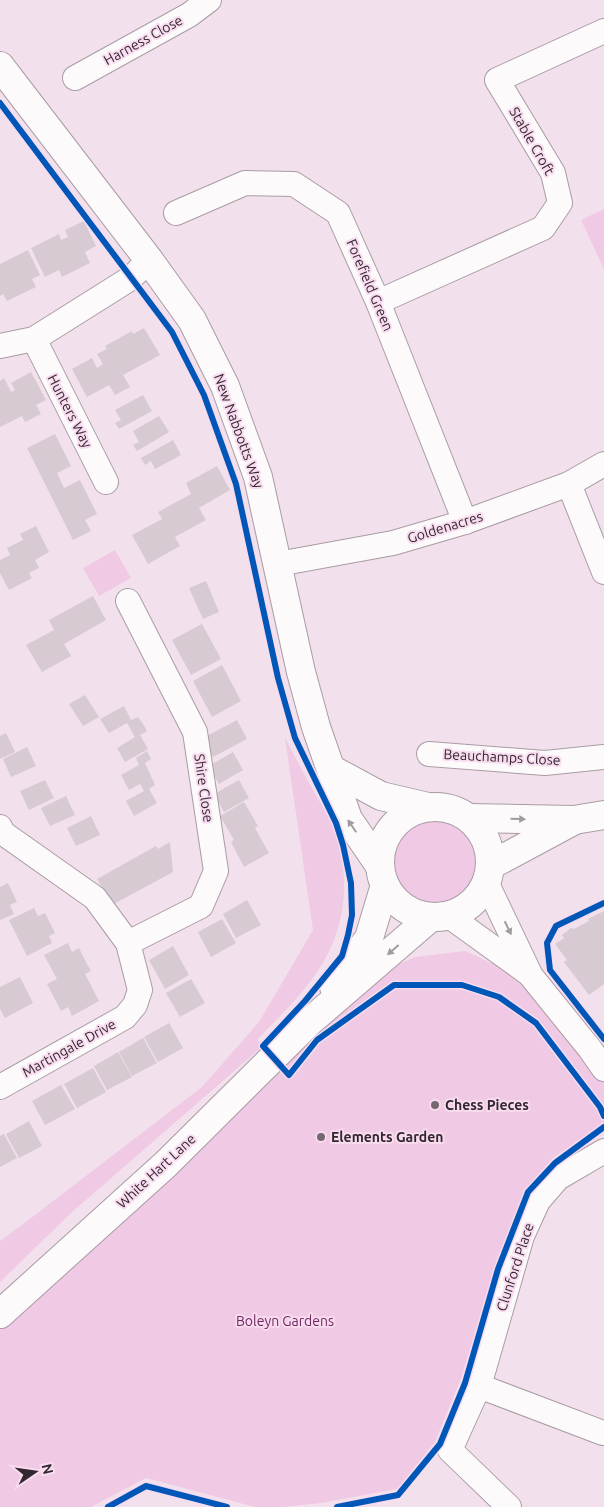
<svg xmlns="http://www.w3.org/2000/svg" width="604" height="1507" font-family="Ubuntu,sans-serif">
  <rect width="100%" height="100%" fill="#f2e1ec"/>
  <g fill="#f0c9e4">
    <path d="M604,209v60l-23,-49z"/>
    <path d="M115,550l16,28 -32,18 -16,-28z"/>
    <path d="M285,738c10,19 20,38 31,57 5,9 11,18 15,27 24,59 15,116 -25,165 -15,19 -33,36 -49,53l6,6 -192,167 -71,69v-41l31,-23 171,-131 57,-65 54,-92z"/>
    <circle cx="435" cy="862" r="43"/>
    <path d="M465,951l59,27 80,100v45l-51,35 -28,32 -30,79 -35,112 -25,61 -38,47 -76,14 -38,4h-28l-109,-29 -55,29h-91v-180l50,-40 331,-315 34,-15z"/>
  </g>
  <g fill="#d7cad3">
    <path d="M84,221l12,25 -11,6 5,11 -28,14 -3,-7 -14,7 -14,-29 28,-14 2,6 7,-3 -3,-7z"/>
    <path d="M28,250l12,25 -8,4 4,8 -29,14 -4,-7 -3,2v-32z"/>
    <path d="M144,328l16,27 -37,20 7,12 -15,8 -6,-10 -22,12 -15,-28 20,-11 5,10 6,-4 -6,-10 10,-5 -2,-3 27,-15 1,3z"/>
    <path d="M31,372l15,28 -10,5 5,9 -16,8 -3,-6 -22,11v-46l4,-3 7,14 4,-2 -4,-7z"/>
    <path d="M143,395l9,16 -33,18 -4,-6 6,-3 -6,-10z"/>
    <path d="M159,416l10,16 -32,19 -4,-6 6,-3 -6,-11z"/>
    <path d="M55,434l16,32 -14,7 7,15 16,-8 17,34 -12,6 6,11 -18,9 -46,-92z"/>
    <path d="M173,440l8,15 -26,14 -4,-8 -6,4 -4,-7z"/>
    <path d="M217,466l13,24 -31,18 7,12 -31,17 5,9 -32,18 -16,-29 30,-16 -4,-7 33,-18 -5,-11z"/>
    <path d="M36,526l13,26 -14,8 4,8 -10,5 3,5 -23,12 -9,-17v-13l10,-5 -3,-7 16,-8 -3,-6z"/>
    <path d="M206,581l13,31 -16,7 -14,-31z"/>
    <path d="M93,596l13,24 -42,24 7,12 -29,16 -16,-27 28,-15 -5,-10z"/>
    <path d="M202,624l19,35 -30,16 -19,-35z"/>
    <path d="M222,665l19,36 -29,16 -19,-36z"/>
    <path d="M85,695l14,22 -16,9 -14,-22z"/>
    <path d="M124,706l7,14 7,-3 5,7 4,7 -7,4 8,14 -23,13 -8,-14 18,-11 -8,-14 -18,10 -9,-14z"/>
    <path d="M237,720l10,19 -34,18 -10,-19z"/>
    <path d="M6,733l9,19 -15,7v-23z"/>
    <path d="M27,747l9,19 -25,11 -8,-18z"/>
    <path d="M147,751l4,8 -6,4 10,22 -6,4 8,14 -23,13 -8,-15 18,-10 -4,-7 -11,6 -8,-15 18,-10 -3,-7z"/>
    <path d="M233,752l10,18 -24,14 -10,-18z"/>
    <path d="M45,780l9,18 -25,12 -9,-19z"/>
    <path d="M239,780l10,18 -25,14 -10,-18z"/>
    <path d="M66,796l9,19 -25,11 -9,-18z"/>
    <path d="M244,802l14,24 -3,2 14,25 -25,14 -13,-25 3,-2 -14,-24z"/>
    <path d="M91,816l9,19 -24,11 -9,-18z"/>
    <path d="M170,842l3,30 -61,33 -15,-26 59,-33 2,3z"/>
    <path d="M8,883l9,19 -7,3 4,9 -14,6v-33z"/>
    <path d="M247,900l14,25 -25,13 -13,-24z"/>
    <path d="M34,908l4,8 7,-3 10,20 -6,3 3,7 -25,13 -18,-36z"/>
    <path d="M604,911v73l-15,11 -25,-33 3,-2 -12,-16 9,-6 -2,-3 9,-7 3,1 15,-8 -1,-2z"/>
    <path d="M222,919l14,24 -25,14 -13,-25z"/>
    <path d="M68,943l4,9 7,-4 8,16 4,7 -6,3 14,27 -27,15 -4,-9 -7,4 -14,-27 10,-5 -13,-24z"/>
    <path d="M173,946l16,29 -24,14 -16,-29z"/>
    <path d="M20,977l13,26 -28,15 -5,-9v-22z"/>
    <path d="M191,979l14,24 -25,14 -14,-24z"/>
    <path d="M169,1023l14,25 -25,14 -14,-25z"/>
    <path d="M143,1038l14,25 -25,13 -13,-24z"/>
    <path d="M118,1052l14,25 -25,13 -13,-24z"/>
    <path d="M93,1068l13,24 -29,16 -13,-24z"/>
    <path d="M61,1085l14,24 -30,16 -13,-24z"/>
    <path d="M29,1121l13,25 -23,12 -13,-24z"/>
    <path d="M4,1134l13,24 -17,9v-31z"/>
  </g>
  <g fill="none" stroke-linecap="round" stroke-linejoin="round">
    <g stroke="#a99ca4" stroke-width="26">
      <g id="minor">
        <path d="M75,78l114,-63 20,-15"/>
        <path d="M176,213l69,-30 49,1 44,29 40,89 87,220"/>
        <path d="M378,302l165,-74 17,-25 -7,-30 -56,-93 107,-49"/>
        <path d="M34,339l72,143"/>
        <path d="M0,346l34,-7 97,-61 18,-18"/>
        <path d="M569,484l35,88"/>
        <path d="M278,564l115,-21 72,-21 104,-38 35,-20"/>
        <path d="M128,601l67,131 21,139 -15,35 -73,37"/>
        <path d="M429,754l116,9 59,-6"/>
        <path d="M0,827l3,6 92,65 33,45 12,47 -5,15 -10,12 -125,70"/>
        <path d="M487,884l44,92 59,73 14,20"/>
        <path d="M449,916l79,57"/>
        <path d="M479,1386l124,47"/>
        <path d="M509,1507l-59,-57 29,-64 43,-150 16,-35 20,-23 46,-27"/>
      </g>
    </g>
    <g stroke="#a99ca4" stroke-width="30">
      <g id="tertiary">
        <path d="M0,66l149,194 43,60 33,66 33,91 43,195 15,55 32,92 32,47"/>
        <path d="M331,769l50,27 47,11"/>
        <circle cx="435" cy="862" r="55"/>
        <path d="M469,818l105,2 30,-5"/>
        <path d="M491,865l82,-44"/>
        <path d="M334,987l35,-49 16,-53"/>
        <path d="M0,1314l166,-150 142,-141 122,-105"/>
      </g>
    </g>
    <use href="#minor" stroke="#fdfafc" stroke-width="24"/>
    <use href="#tertiary" stroke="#fdfafc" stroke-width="28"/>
    <g stroke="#f8dbef" stroke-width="9">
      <g id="cycleway">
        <path d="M0,103l172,229 32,63 32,89 42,194 17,60 41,85 7,22 8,38 1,32 -4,20 -6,21 -37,45 -42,45 26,29 28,-35 77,-55h68l37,12 37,26 64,84 4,9"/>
        <path d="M604,903l-48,23 -9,17 3,27 54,69"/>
        <path d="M108,1507l38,-21 81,21"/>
        <path d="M337,1507l61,-12 42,-51 25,-61 33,-114 30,-77 27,-29 49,-36"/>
      </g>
    </g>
    <use href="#cycleway" stroke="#0057b8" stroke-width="6"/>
  </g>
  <defs><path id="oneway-solid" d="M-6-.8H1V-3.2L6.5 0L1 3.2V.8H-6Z" transform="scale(1.25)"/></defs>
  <g fill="#a29ba0">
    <use href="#oneway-solid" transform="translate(518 819) rotate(1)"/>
    <use href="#oneway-solid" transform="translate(352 826) rotate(-124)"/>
    <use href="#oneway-solid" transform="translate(508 928) rotate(64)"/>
    <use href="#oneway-solid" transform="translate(393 950) rotate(139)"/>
  </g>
  <g fill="#756871" stroke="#f8dbef" stroke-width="2">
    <circle cx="435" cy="1105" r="5"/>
    <circle cx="321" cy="1137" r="5"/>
  </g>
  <g text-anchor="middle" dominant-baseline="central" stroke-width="4" stroke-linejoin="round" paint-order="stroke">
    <g font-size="14" fill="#32272f" stroke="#f8dbef">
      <text transform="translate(143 40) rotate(-29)">Harness Close</text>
      <text transform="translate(532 141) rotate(60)">Stable Croft</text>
      <text transform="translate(370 285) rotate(67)">Forefield Green</text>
      <text transform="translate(70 411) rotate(63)">Hunters Way</text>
      <text transform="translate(239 431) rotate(70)">New Nabbotts Way</text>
      <text transform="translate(445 527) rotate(-17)">Goldenacres</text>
      <text transform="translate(502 757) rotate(3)">Beauchamps Close</text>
      <text transform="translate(204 788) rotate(82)">Shire Close</text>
      <text transform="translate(69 1048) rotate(-29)">Martingale Drive</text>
      <text transform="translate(156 1171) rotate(-43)">White Hart Lane</text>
      <text transform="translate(515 1267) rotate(-72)">Clunford Place</text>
    </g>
    <g font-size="14" font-weight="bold" fill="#32272f" stroke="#f8dbef" text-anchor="start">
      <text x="445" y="1105">Chess Pieces</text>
      <text x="331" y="1137">Elements Garden</text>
    </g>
    <g font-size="14" fill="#712960" stroke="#f8dbef">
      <text x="285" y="1321">Boleyn Gardens</text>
    </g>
  </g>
  <g transform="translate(35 1472) rotate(77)" stroke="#f8dbef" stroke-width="4" paint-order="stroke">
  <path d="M0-4L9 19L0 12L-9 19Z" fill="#32272f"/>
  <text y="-8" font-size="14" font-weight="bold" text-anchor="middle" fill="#32272f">N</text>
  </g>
</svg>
